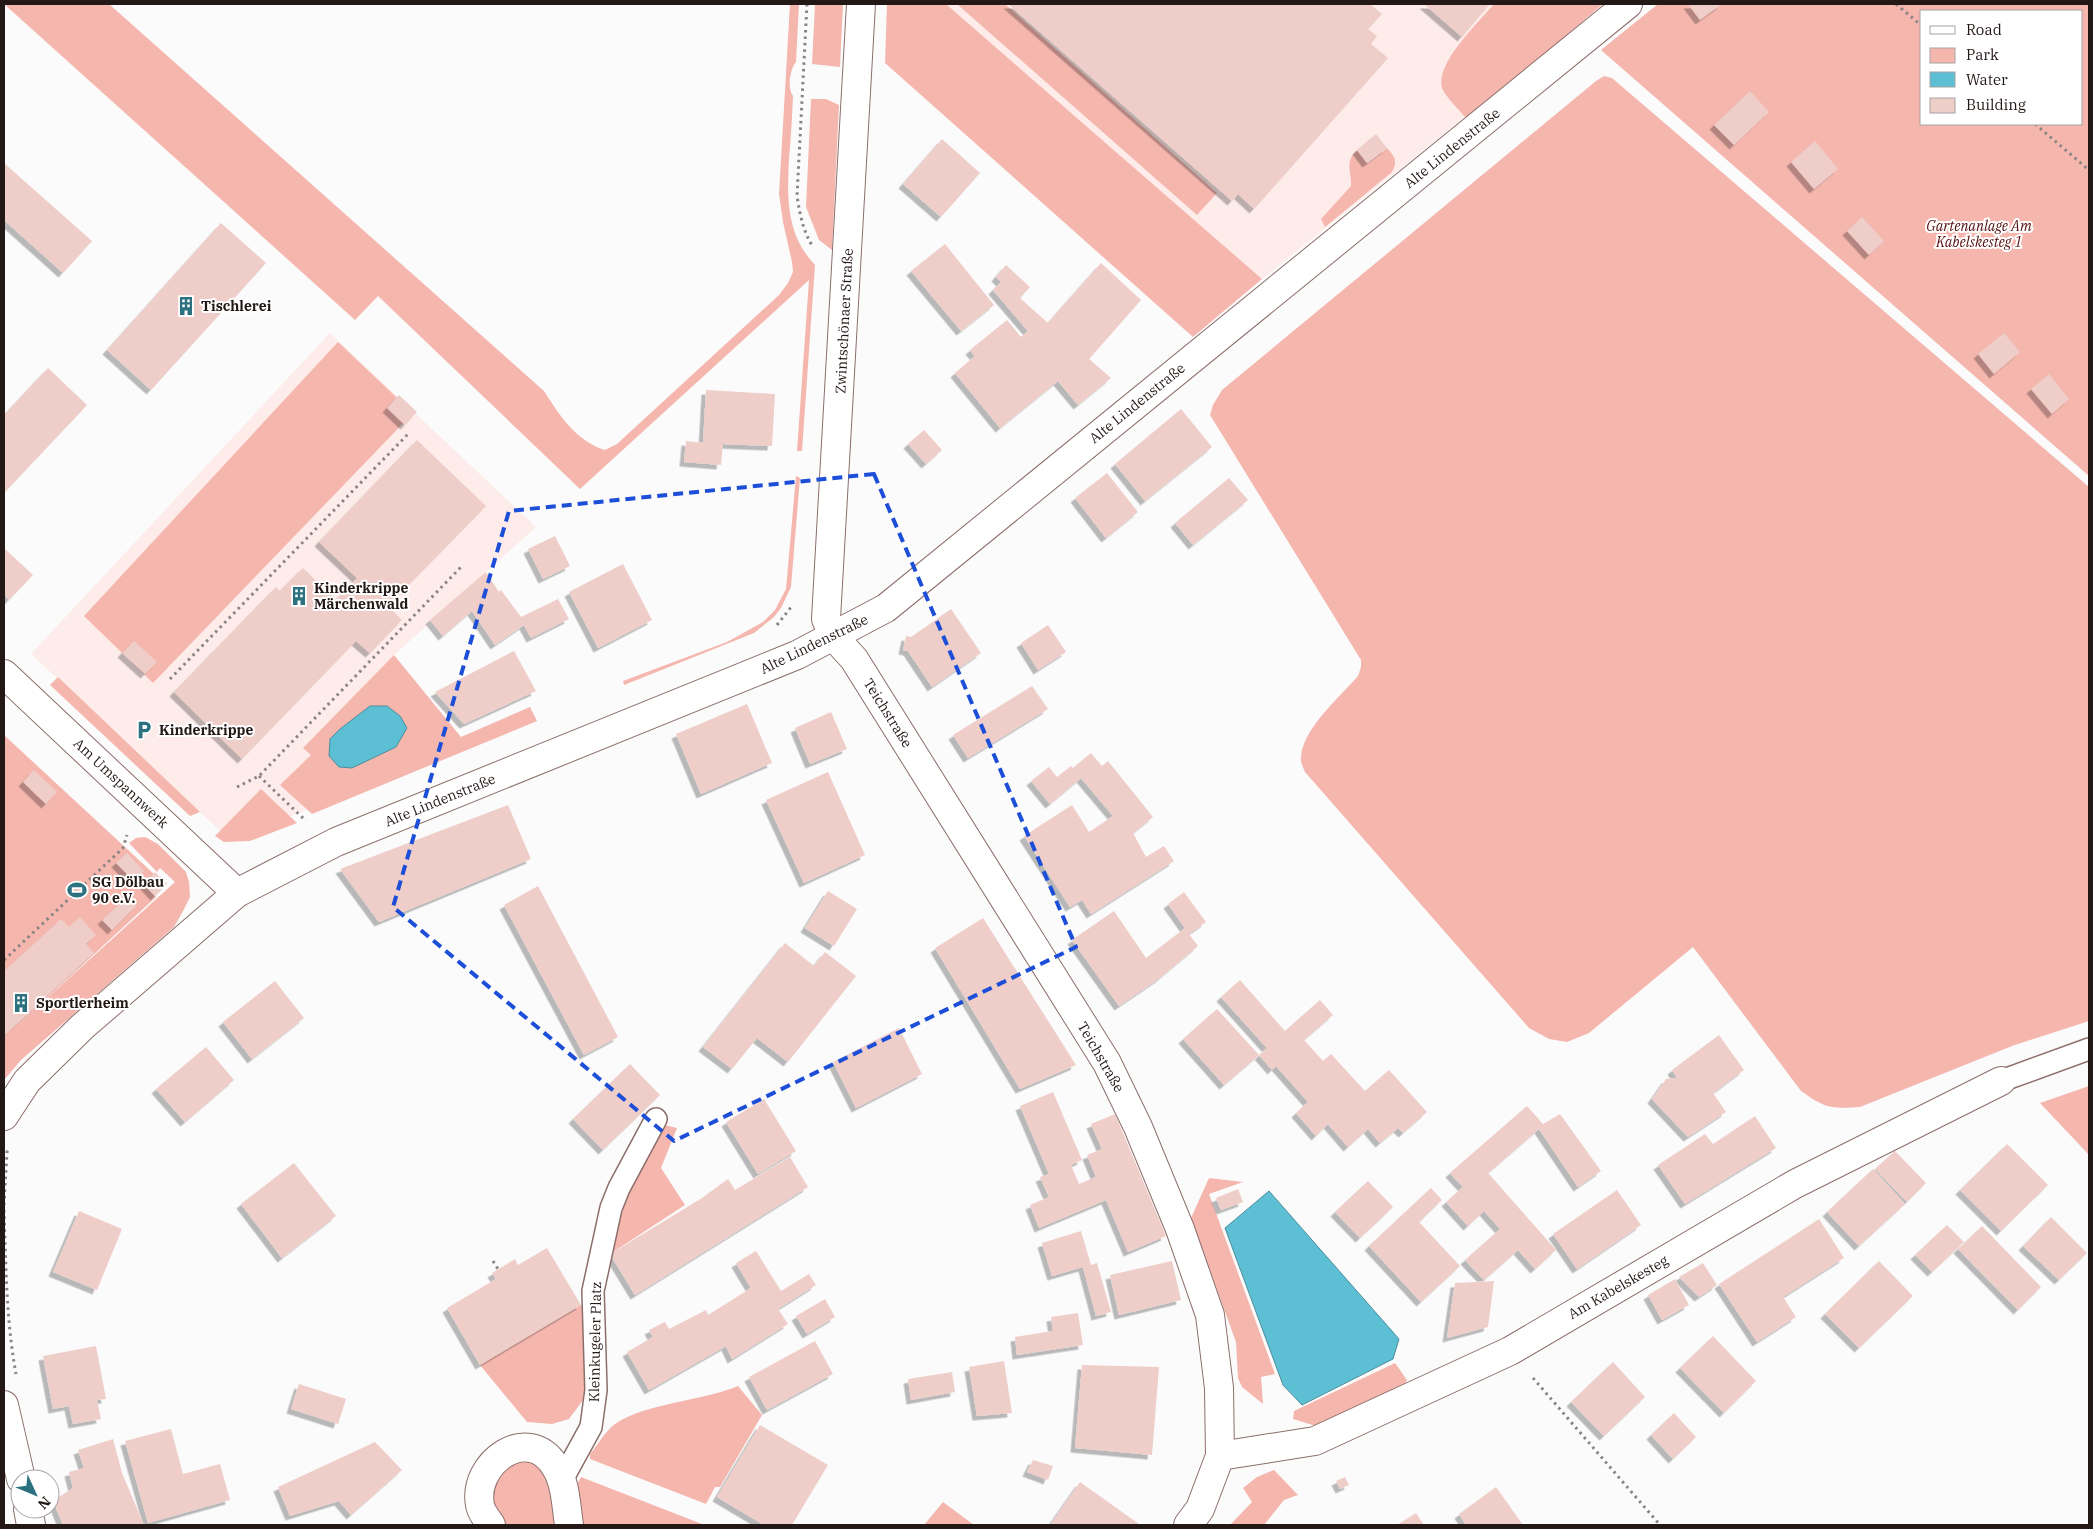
<svg xmlns="http://www.w3.org/2000/svg" width="2093" height="1529" font-family="'IBM Plex Serif',serif">
  <defs>
    <filter id="shadow"><feDropShadow dx="-4.5" dy="4.5" stdDeviation="0" flood-color="#0004"/></filter>
  </defs>
  <rect width="100%" height="100%" fill="#fbfbfb"/>
  <g fill="#fdece9">
    <path d="M946,4h623l18,15 -325,260z"/>
    <path d="M330,333l206,194 -142,128 -103,132 15,23 -75,31 -200,-187z"/>
  </g>
  <g fill="#f5b6ae" fill-rule="evenodd">
    <path d="M4,4h105l435,387c16,25 32,50 61,59l12,-6 162,-149 9,-12 5,-11 -1,-10 -9,-40 -4,-28 11,-190h9l-3,58c-6,7 -9,26 -3,34 -1,21 -2,42 -4,63 -2,39 -3,75 26,106l-13,186h-5l12,-171 -229,209 -202,-193 -23,24z"/>
    <path d="M815,4h28l-3,63 -28,-3z"/>
    <path d="M887,4h59l316,275 -69,58 -308,-274z"/>
    <path d="M957,4h48l212,189 -20,22z"/>
    <path d="M1494,4h109l-136,115c-6,-7 -22,-23 -25,-31 -7,-25 37,-66 52,-84z"/>
    <path d="M1658,4h431v472l-488,-426zM1922,11h160v113h-160z"/>
    <path d="M1604,76l8,2 477,409v534l-77,25 -152,61c-30,2 -35,1 -59,-16l-108,-144 -104,86 -22,9 -18,-3 -20,-11 -224,-256c-2,-5 -5,-10 -4,-15 2,-29 39,-60 57,-81l3,-9v-7l-151,-245 3,-10 9,-15 374,-309z"/>
    <path d="M811,99h15l13,6 -7,145 -13,-10 -13,-33z"/>
    <path d="M1387,148c8,9 11,13 5,24l-67,55 -4,-8 30,-33c1,-15 -7,-24 6,-36l11,13z"/>
    <path d="M338,342l75,71 -260,270 -69,-67z"/>
    <path d="M796,476l4,2 -9,109 -10,21 -7,9 -20,16 -130,52 -1,-4 104,-39 36,-20 12,-12 11,-21z"/>
    <path d="M394,655l67,82 69,-30 7,14 -225,93 -32,-29 31,-30 -8,-7z"/>
    <path d="M58,677l142,135 -10,4 -140,-131z"/>
    <path d="M4,735l150,139 -11,10 13,13 -143,132 162,-147 -15,-14 -3,4 -28,-29 7,-5 9,-1 13,7 28,28 3,10 1,15 -7,14 -9,16 -153,133 -17,20z"/>
    <path d="M261,789l36,34 -47,18 -26,1 -9,-6z"/>
    <path d="M2089,1086v69l-49,-52z"/>
    <path d="M664,1125l13,3 -16,40 24,37 -75,49 18,-62z"/>
    <path d="M1209,1178l34,4 -34,12 66,180 -14,3 2,27 -21,-17 -4,-9 -2,-36 -45,-124z"/>
    <path d="M581,1305l8,8v79l-20,27 -17,5 -25,-2 -47,-57z"/>
    <path d="M1395,1363l12,17 -3,6 -88,40 -23,-7 1,-8z"/>
    <path d="M738,1386l24,29 -42,72h-5l-9,17 -116,-45v-5c8,-9 15,-23 25,-30 30,-21 88,-23 123,-38z"/>
    <path d="M523,1458c32,14 28,37 31,67h-48c-17,-19 -19,-28 -10,-53z"/>
    <path d="M1274,1470l24,25 -14,5 -20,25h-34l22,-23 -9,-14 14,-11z"/>
    <path d="M581,1477l121,47 -122,1 -4,-39z"/>
    <path d="M943,1502l31,23h-50z"/>
  </g>
  <g fill="#5dbfd4" stroke="#4c8d9b">
    <path d="M370,706h17l13,10 7,12 -11,19 -44,21 -13,-1 -10,-11 1,-17 10,-10z"/>
    <path d="M1269,1191l130,148 -6,20 -91,46 -19,-20 -58,-157z"/>
  </g>
  <g fill="#efcec9" filter="url(#shadow)">
    <path d="M1008,4h362l12,10 -14,15 9,7 -6,8 17,14 -134,151 -16,-15 -6,7z"/>
    <path d="M1424,4h66l-28,33z"/>
    <path d="M1688,4h34l-22,16z"/>
    <path d="M1750,91l19,21 -35,33 -20,-20z"/>
    <path d="M1376,134l11,14 -20,15 -10,-13z"/>
    <path d="M942,139l38,34 -39,44 -38,-33z"/>
    <path d="M1815,141l23,28 -24,20 -23,-27z"/>
    <path d="M4,163l88,78 -29,32 -59,-53z"/>
    <path d="M1862,217l22,24 -15,14 -22,-24z"/>
    <path d="M221,223l45,40 -115,127 -44,-40z"/>
    <path d="M945,244l49,61 -33,26 -50,-60z"/>
    <path d="M1101,263l40,37 -52,59 22,19 -33,27 -20,-24 -58,47 -45,-55 20,-17 -5,-6 37,-30 14,17 7,-6 -35,-41 8,-8 -5,-5 10,-12 24,22 -10,11 28,25z"/>
    <path d="M2004,333l16,19 -26,22 -16,-20z"/>
    <path d="M48,368l39,37 -83,88v-78z"/>
    <path d="M2049,374l20,25 -17,15 -21,-25z"/>
    <path d="M706,390l69,4 -3,52 -49,-2 -2,21 -37,-3 2,-21 17,2z"/>
    <path d="M399,395l18,17 -12,13 -18,-17z"/>
    <path d="M1181,409l31,38 -67,54 -30,-37z"/>
    <path d="M924,430l18,20 -16,14 -18,-20z"/>
    <path d="M417,440l69,66 -98,100 14,14 -32,33 -14,-12 -114,118 -68,-67 102,-105 4,4 23,-23 33,32 21,-22 -38,-36z"/>
    <path d="M1107,473l31,39 -32,26 -31,-40z"/>
    <path d="M1229,478l19,22 -55,45 -18,-22z"/>
    <path d="M555,536l15,30 -27,13 -15,-30z"/>
    <path d="M4,548l29,27 -24,25 -5,-6z"/>
    <path d="M623,564l29,56 -54,28 -29,-56z"/>
    <path d="M486,572l13,20 2,-2 20,27 37,-18 11,20 -38,19 -7,-13 -29,20 -23,-34 -29,25 -13,-16z"/>
    <path d="M951,609l30,44 -49,34 -24,-36 -5,-1 3,-14 5,1z"/>
    <path d="M1048,625l18,27 -28,18 -17,-27z"/>
    <path d="M134,641l23,21 -12,12 -23,-21z"/>
    <path d="M514,651l22,40 -72,33 -29,-32z"/>
    <path d="M1032,686l16,23 -80,49 -15,-23z"/>
    <path d="M747,704l25,59 -71,31 -25,-60z"/>
    <path d="M831,712l16,37 -37,15 -15,-36z"/>
    <path d="M1091,753l11,13 6,-5 45,56 -20,16 13,24 18,-11 10,15 -83,53 -9,-14 -12,7 -46,-71 48,-31 17,27 24,-16 -32,-38 -31,26 -19,-23 18,-14 8,10 14,-11 2,2z"/>
    <path d="M34,770l23,22 -11,12 -23,-22z"/>
    <path d="M828,772l37,83 -61,28 -38,-83z"/>
    <path d="M508,805l23,54 -152,63 -39,-53z"/>
    <path d="M127,853l17,18 -10,10 -18,-18z"/>
    <path d="M155,872l12,12 -12,12 -11,-12z"/>
    <path d="M538,886l80,151 -34,18 -80,-150z"/>
    <path d="M828,891l29,18 -23,37 -29,-18z"/>
    <path d="M1184,892l22,30 -17,12 9,12 -38,32 -41,28 -47,-66 42,-29 32,47 39,-30 -17,-24z"/>
    <path d="M127,897l9,9 -24,24 -10,-10z"/>
    <path d="M80,917l16,18 -10,9 8,9 -90,83v-65l57,-52 8,8z"/>
    <path d="M983,918l93,147 -56,24 -85,-141z"/>
    <path d="M785,943l29,23 11,-14 31,24 -68,86 -31,-24 -25,31 -29,-22z"/>
    <path d="M1240,980l45,51 35,-31 13,15 -29,25 19,21 8,-7 34,37 24,-21 38,42 -24,21 -5,-5 -18,15 -12,-14 -20,18 -20,-23 -12,12 -20,-23 12,-11 -32,-36 -4,4 -13,-15 8,-7 -46,-51z"/>
    <path d="M275,981l29,37 -52,41 -29,-37z"/>
    <path d="M1217,1009l42,46 -35,30 -41,-46z"/>
    <path d="M899,1028l23,46 -66,34 -23,-46z"/>
    <path d="M1719,1035l25,35 -31,23 13,19 -38,25 -36,-38 14,-20 11,-1 -5,-8z"/>
    <path d="M206,1047l28,33 -49,42 -29,-33z"/>
    <path d="M630,1064l30,31 -57,55 -30,-31z"/>
    <path d="M1053,1092l29,68 -11,5 8,19 17,-7 -9,-22 15,-6 -11,-25 24,-10 51,122 -38,16 -22,-52 -67,28 -9,-23 19,-8 -9,-20 9,-3 -29,-68z"/>
    <path d="M764,1099l32,52 -38,23 -32,-52z"/>
    <path d="M1527,1106l16,18 17,-10 41,57 -23,16 -39,-58 -51,44 68,77 -21,19 -17,-19 -34,30 -19,-20 35,-31 -16,-18 -16,15 -22,-24 17,-15 -13,-14z"/>
    <path d="M1755,1116l21,32 -91,56 -27,-39 47,-31 8,10z"/>
    <path d="M2007,1144l41,41 -47,46 -41,-41z"/>
    <path d="M1895,1151l31,32 -19,19 -32,-33z"/>
    <path d="M790,1157l18,30 -173,108 -25,-41 92,-56 26,-19 7,11z"/>
    <path d="M294,1163l42,53 -54,42 -41,-54z"/>
    <path d="M1873,1169l32,35 -46,42 -32,-34z"/>
    <path d="M1368,1181l25,26 -33,31 -25,-26z"/>
    <path d="M1431,1188l11,12 -23,22 41,44 -39,36 -52,-56z"/>
    <path d="M1238,1189l5,13 -22,8 -5,-12z"/>
    <path d="M1617,1190l24,35 -64,44 -24,-35z"/>
    <path d="M79,1211l43,18 -25,61 -44,-18z"/>
    <path d="M2051,1217l36,36 -28,27 -36,-34z"/>
    <path d="M1819,1219l25,39 -61,39 13,20 -39,25 -38,-58z"/>
    <path d="M1947,1225l17,17 -32,30 -17,-17z"/>
    <path d="M1982,1226l59,61 -23,23 -60,-61z"/>
    <path d="M1081,1231l10,34 6,-2 14,49 -15,4 -13,-49 -31,9 -10,-33z"/>
    <path d="M547,1248l34,57 -101,60 -33,-57 49,-29 -4,-6 23,-14 3,6z"/>
    <path d="M756,1251l25,40 28,-17 7,11 -38,24 10,15 -56,35 -6,-13 -77,44 -22,-38 26,-15 -4,-7 16,-8 4,7 37,-19 2,5 43,-27 -15,-25z"/>
    <path d="M1172,1261l9,39 -62,15 -9,-40z"/>
    <path d="M1879,1261l34,35 -54,52 -34,-34z"/>
    <path d="M1703,1263l14,22 -18,12 -20,-20z"/>
    <path d="M1675,1279l14,26 -27,15 -14,-25z"/>
    <path d="M1494,1281l-6,46 -41,11 8,-55z"/>
    <path d="M825,1299l10,18 -28,17 -11,-18z"/>
    <path d="M1078,1313l5,32 -66,10 -2,-18 38,-6 -2,-14z"/>
    <path d="M1713,1336l43,45 -32,32 -44,-45z"/>
    <path d="M815,1341l18,33 -66,36 -18,-33z"/>
    <path d="M96,1346l10,53 -9,1 4,19 -28,5 -4,-18 -16,3 -10,-53z"/>
    <path d="M1004,1361l8,52 -35,3 -8,-49z"/>
    <path d="M1613,1362l32,35 -41,39 -33,-34z"/>
    <path d="M1082,1365l77,2 -7,88 -77,-7z"/>
    <path d="M952,1372l3,20 -44,8 -3,-21z"/>
    <path d="M299,1384l47,15 -8,25 -47,-15z"/>
    <path d="M1674,1413l22,24 -23,22 -22,-24z"/>
    <path d="M760,1425l68,40 -36,60h-28l-47,-28z"/>
    <path d="M171,1429l12,45 37,-10 10,36 -82,23 -23,-82z"/>
    <path d="M113,1439l9,34 22,52h-81l-10,-24 20,-13 -4,-16 15,-4 -6,-18z"/>
    <path d="M375,1442l27,28 -51,45 -12,-14 -49,15 -12,-29z"/>
    <path d="M1033,1460l20,6 -5,14 -21,-8z"/>
    <path d="M1345,1477l4,8 -9,4 -4,-8z"/>
    <path d="M1080,1482l59,42 -1,1h-88z"/>
    <path d="M1496,1487l27,38h-57l-7,-11z"/>
    <path d="M1416,1513l8,12h-27z"/>
  </g>
  <g fill="none" stroke-linecap="round" stroke-linejoin="round">
    <g stroke="#8b6e6a" stroke-width="24">
      <g id="service">
        <path d="M2001,1081l88,-32"/>
        <path d="M562,1480l29,-53 5,-37 -3,-99 18,-83 8,-20 37,-69"/>
      </g>
    </g>
    <g stroke="#8b6e6a" stroke-width="30">
      <g id="minor">
        <path d="M833,636l21,23 253,404 31,64 42,102 30,86 9,73 1,68 -20,53 -12,16"/>
        <path d="M4,674l233,219"/>
        <path d="M1220,1456l95,-15 195,-90 285,-167 206,-103"/>
        <path d="M491,1525c-4,-6 -10,-13 -11,-20 -8,-42 48,-82 75,-39 11,17 11,40 14,59"/>
      </g>
    </g>
    <g stroke="#8b6e6a" stroke-width="30">
      <g id="tertiary">
        <path d="M833,636l-7,-17 35,-615"/>
        <path d="M4,1116l23,-35 55,-54 155,-134 99,-51 461,-187 89,-47 742,-604"/>
        <path d="M4,1405l17,74"/>
        <path d="M28,1509l3,16"/>
      </g>
    </g>
    <g stroke="#8a8483" stroke-width="3" stroke-dasharray="2.5 4" stroke-linecap="butt">
      <path d="M807,4l-10,192c3,19 6,35 16,51"/>
      <path d="M1896,4l26,22"/>
      <path d="M2035,124l54,46"/>
      <path d="M777,625l15,-19"/>
      <path d="M170,679l239,-246"/>
      <path d="M259,776l47,45"/>
      <path d="M237,787l22,-11 202,-209"/>
      <path d="M4,960l119,-112 4,-13"/>
      <path d="M4,1205l3,-53 2,-4"/>
      <path d="M4,1210c2,54 2,110 12,164"/>
      <path d="M493,1261l5,8"/>
      <path d="M1533,1378l127,147"/>
    </g>
    <use href="#service" stroke="#fff" stroke-width="21"/>
    <use href="#minor" stroke="#fff" stroke-width="28"/>
    <use href="#tertiary" stroke="#fff" stroke-width="28"/>
  </g>
  <path fill="none" stroke="#1d4ed8" stroke-width="4" stroke-dasharray="10 6" stroke-linejoin="round" d="M874,474l202,473 -402,194 -281,-234 116,-396z"/>
  <defs>
    <g id="building-bare" transform="scale(1.5)"><path d="M-4-6H4V6H1V3H-1V6H-4ZM-2.5-4.3h1.7v1.8h-1.7ZM.8-4.3h1.7v1.8H.8ZM-2.5-1h1.7V.8h-1.7ZM.8-1h1.7V.8H.8Z" fill="#2b717f" stroke="#fff" stroke-width="2.5" paint-order="stroke"/></g>
    <g id="parking-bare" transform="scale(1.5)"><path d="M-3.5-5.5H1a3.5 3.5 0 0 1 0 7H-1V5.5H-3.5ZM-1-3.4V-.6H.8a1.4 1.4 0 0 0 0-2.8Z" fill="#2b717f" stroke="#fff" stroke-width="2.5" paint-order="stroke"/></g>
    <g id="stadium-bare" transform="scale(1.5)"><path d="M0-5a6.5 5 0 1 0 0 10a6.5 5 0 1 0 0-10ZM-3.5-1.8h7v3.6h-7Z" fill="#2b717f" stroke="#fff" stroke-width="2.5" paint-order="stroke"/></g>
  </defs>
  <g fill-rule="evenodd">
    <use href="#building-bare" x="186" y="306"/>
    <use href="#building-bare" x="299" y="596"/>
    <use href="#parking-bare" x="144" y="730"/>
    <use href="#stadium-bare" x="77" y="890"/>
    <use href="#building-bare" x="21" y="1003"/>
  </g>
  <g text-anchor="middle" dominant-baseline="central" stroke-width="4" stroke-linejoin="round" paint-order="stroke">
    <g font-size="14" fill="#231816" stroke="#fff">
      <text transform="translate(1452 148) rotate(-39)">Alte Lindenstraße</text>
      <text transform="translate(844 321) rotate(-87)">Zwintschönaer Straße</text>
      <text transform="translate(1137 403) rotate(-39)">Alte Lindenstraße</text>
      <text transform="translate(814 644) rotate(-26)">Alte Lindenstraße</text>
      <text transform="translate(888 713) rotate(58)">Teichstraße</text>
      <text transform="translate(121 783) rotate(43)">Am Umspannwerk</text>
      <text transform="translate(440 800) rotate(-22)">Alte Lindenstraße</text>
      <text transform="translate(1101 1057) rotate(60)">Teichstraße</text>
      <text transform="translate(1618 1287) rotate(-30)">Am Kabelskesteg</text>
      <text transform="translate(595 1342) rotate(-89)">Kleinkugeler Platz</text>
    </g>
    <g font-size="14" font-style="italic" fill="#540f0c" stroke="#fff">
      <text x="1979" y="226">Gartenanlage Am<tspan x="1979" dy="16">Kabelskesteg 1</tspan></text>
    </g>
    <g font-size="14" font-weight="bold" fill="#231816" stroke="#fff" text-anchor="start">
      <text x="201" y="306">Tischlerei</text>
      <text x="314" y="588">Kinderkrippe<tspan x="314" dy="16">Märchenwald</tspan></text>
      <text x="159" y="730">Kinderkrippe</text>
      <text x="92" y="882">SG Dölbau<tspan x="92" dy="16">90 e.V.</tspan></text>
      <text x="36" y="1003">Sportlerheim</text>
    </g>
  </g>
  <rect width="2093" height="1529" fill="none" stroke="#231816" stroke-width="10"/>
  <rect x="1920" y="10" width="162" height="115" fill="#ffffff" stroke="#a7a3a2"/>
  <rect x="1930" y="26" width="25" height="8" fill="#ffffff" stroke="#a7a3a2"/>
  <text x="1966" y="35" font-size="15" fill="#231816">Road</text>
  <rect x="1930" y="48" width="25" height="15" fill="#f5b6ae" stroke="#a7a3a2"/>
  <text x="1966" y="60" font-size="15" fill="#231816">Park</text>
  <rect x="1930" y="72" width="25" height="15" fill="#5dbfd4" stroke="#a7a3a2"/>
  <text x="1966" y="85" font-size="15" fill="#231816">Water</text>
  <rect x="1930" y="98" width="25" height="15" fill="#efcec9" stroke="#a7a3a2"/>
  <text x="1966" y="110" font-size="15" fill="#231816">Building</text>
  <g transform="translate(35 1494) rotate(134)"><circle r="24" fill="#ffffff" stroke="#a7a3a2"/>
  <path d="M0-4L9 19L0 12L-9 19Z" fill="#2b717f"/>
  <text y="-8" font-size="14" font-weight="bold" text-anchor="middle" fill="#231816">N</text>
  </g>
</svg>
